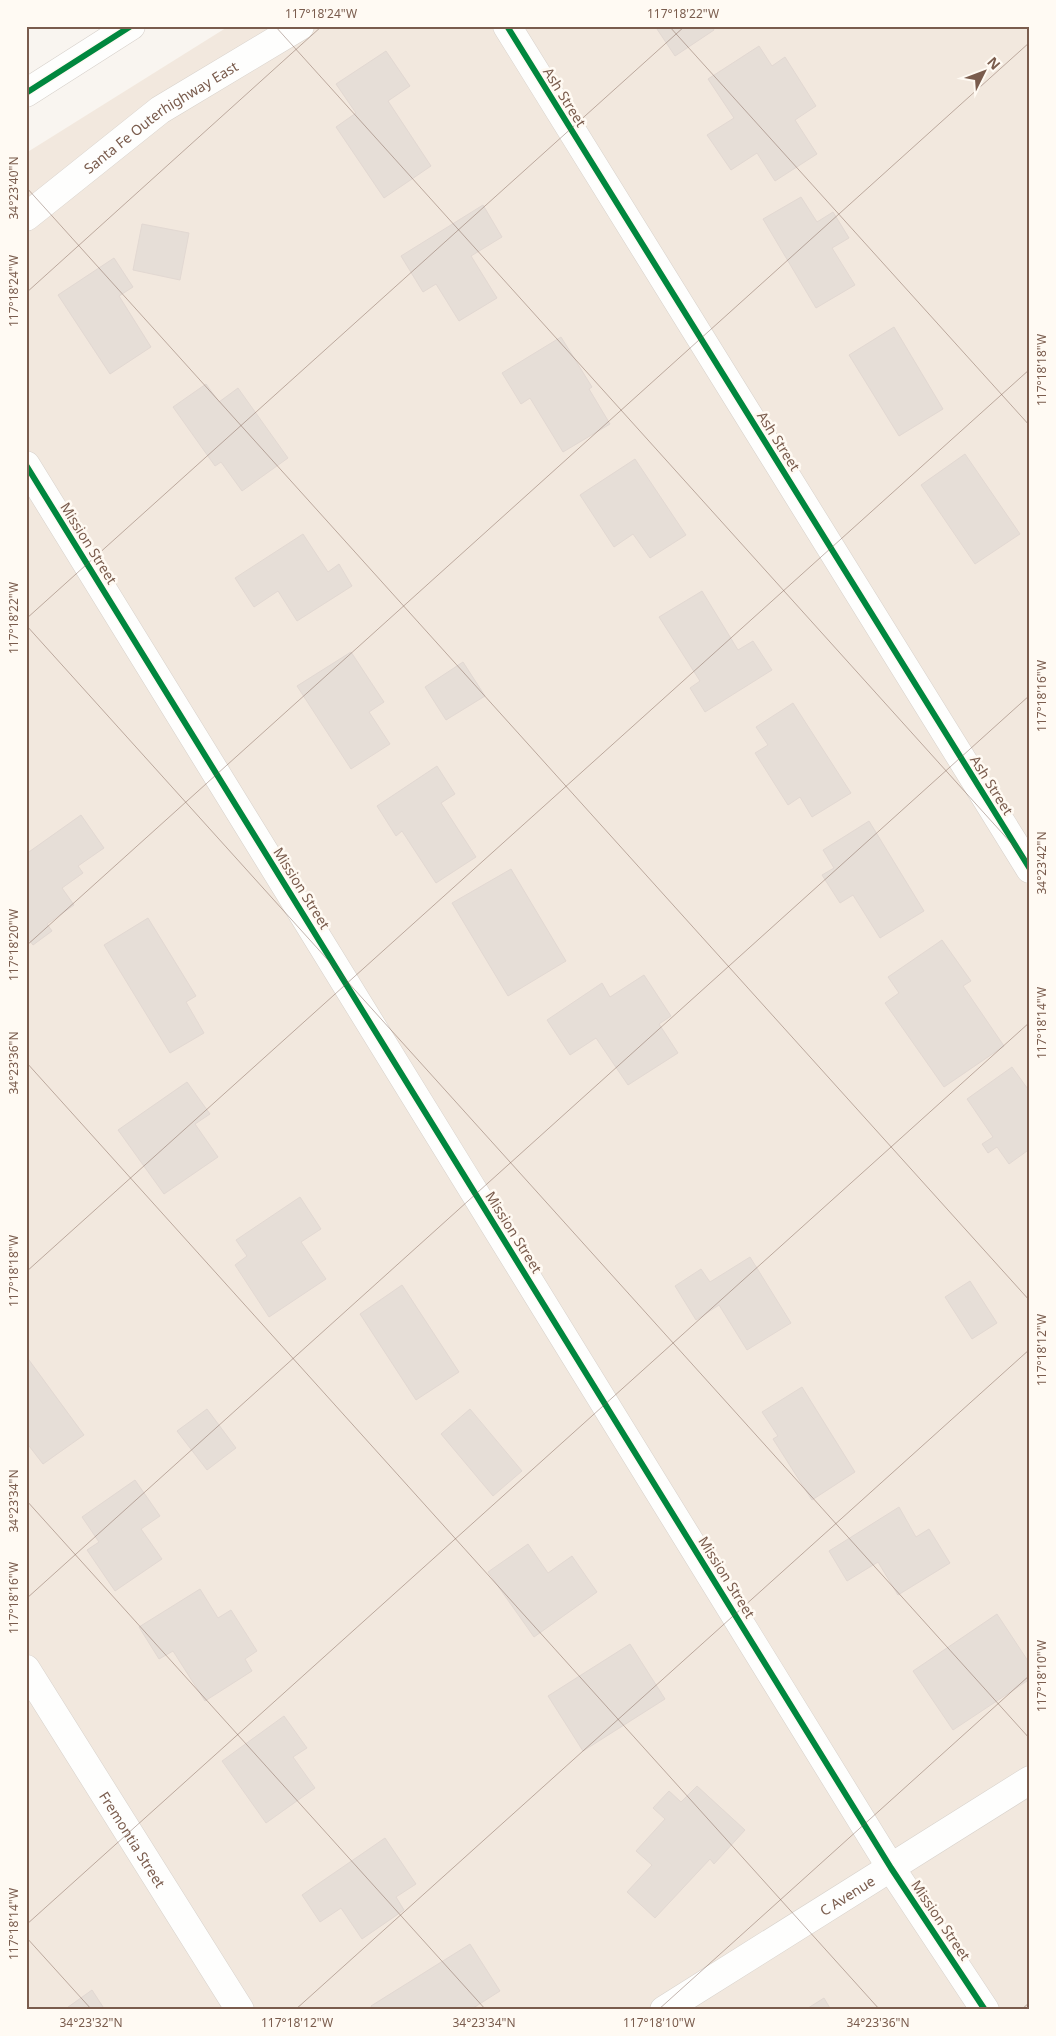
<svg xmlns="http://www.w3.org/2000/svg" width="1056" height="2036" font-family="'Noto Sans',sans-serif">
  <rect width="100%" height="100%" fill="#f9f5f0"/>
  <path fill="#f2e8de" d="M229,26h801v1984h-1004v-1857z"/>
  <g fill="#e6ded7" stroke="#e2d8d2">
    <path d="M655,26h57l2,4 -39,26z"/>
    <path d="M759,46l13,20 13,-9 31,49 -21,14 22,34 -42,27 -18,-28 -26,17 -24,-35 27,-17 -26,-39z"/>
    <path d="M386,51l24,35 -22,15 43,65 -47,32 -48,-71 20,-14 -20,-29z"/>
    <path d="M801,197l16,25 16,-10 16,26 -17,10 23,37 -39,23 -53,-89z"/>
    <path d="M483,205l19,32 -31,19 26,42 -38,23 -23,-37 -13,8 -22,-36z"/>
    <path d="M142,224l47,9 -9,47 -47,-10z"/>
    <path d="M114,258l19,29 -14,9 32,51 -41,27 -52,-79z"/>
    <path d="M894,327l49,82 -44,27 -50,-81z"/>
    <path d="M561,337l31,50 -3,2 21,35 -47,28 -33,-54 -9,6 -19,-31z"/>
    <path d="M206,384l13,18 19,-14 50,70 -46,33 -21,-29 -6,4 -42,-59z"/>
    <path d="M965,454l55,80 -45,30 -54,-79z"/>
    <path d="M635,459l51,76 -36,23 -17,-24 -19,13 -34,-52z"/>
    <path d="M303,534l25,38 11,-8 13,22 -55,35 -19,-30 -24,16 -19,-29z"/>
    <path d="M702,591l36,59 15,-9 19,29 -67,42 -15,-24 10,-7 -41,-64z"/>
    <path d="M351,652l33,50 -15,10 21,32 -39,25 -54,-83z"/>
    <path d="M463,662l22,34 -39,24 -21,-33z"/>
    <path d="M793,703l58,90 -39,24 -12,-20 -12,8 -33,-52 13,-8 -12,-18z"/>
    <path d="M437,766l18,28 -14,9 35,54 -40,26 -34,-52 -6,5 -19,-30z"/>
    <path d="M81,815l23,33 -26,18 5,7 -21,15 12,17 -27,19 5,7 -19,14 -7,-9v-82z"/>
    <path d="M869,821l55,90 -44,27 -27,-43 -13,8 -18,-28 12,-7 -11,-18z"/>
    <path d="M511,869l55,92 -58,35 -56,-93z"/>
    <path d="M148,918l48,78 -10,6 18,31 -34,20 -66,-108z"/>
    <path d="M942,940l29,41 -8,5 41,60 -60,41 -59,-84 14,-10 -11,-16z"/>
    <path d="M644,975l27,41 -12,8 19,29 -50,32 -32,-47 -26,17 -23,-35 55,-37 8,14z"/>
    <path d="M1012,1067l18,25v63l-3,-4 -18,13 -12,-17 -9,6 -6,-9 11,-7 -26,-38z"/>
    <path d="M187,1082l23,32 -15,10 23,33 -54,37 -46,-64z"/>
    <path d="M300,1197l21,32 -20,13 25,37 -57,38 -34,-52 12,-9 -11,-16z"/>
    <path d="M750,1257l41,66 -44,27 -28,-45 -23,15 -21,-34 26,-17 9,13z"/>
    <path d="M970,1281l27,42 -25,16 -27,-42z"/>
    <path d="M402,1285l57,87 -43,28 -56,-86z"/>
    <path d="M26,1356l58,79 -41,29 -17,-22z"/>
    <path d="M802,1387l53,85 -43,28 -39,-61 5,-3 -16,-24z"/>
    <path d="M207,1409l29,39 -29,22 -30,-39z"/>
    <path d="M470,1409l52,62 -29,25 -52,-62z"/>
    <path d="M135,1480l25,36 -19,13 21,30 -47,32 -28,-41 12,-8 -17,-25z"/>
    <path d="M899,1507l17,30 13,-8 21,34 -52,32 -20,-33 -31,19 -18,-30z"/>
    <path d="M528,1544l20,29 24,-17 25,36 -63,45 -46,-65z"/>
    <path d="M200,1589l18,29 13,-8 26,41 -12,8 7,12 -47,30 -32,-50 -14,8 -20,-32z"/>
    <path d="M997,1614l33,50v15l-77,51 -40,-59z"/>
    <path d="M630,1644l35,55 -82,52 -35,-55z"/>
    <path d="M284,1716l23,32 -14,9 22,31 -49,35 -44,-62z"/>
    <path d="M697,1786l48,44 -31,34 -4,-5 -55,59 -28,-26 25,-27 -16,-14 29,-32 -12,-11 16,-17 12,11z"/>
    <path d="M385,1838l31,46 -20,13 8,13 -42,29 -21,-31 -21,14 -18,-27z"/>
    <path d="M470,1944l30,47 -30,19h-97l-2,-4z"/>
    <path d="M92,1990l13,20h-41z"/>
    <path d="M824,1998l7,12h-26z"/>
  </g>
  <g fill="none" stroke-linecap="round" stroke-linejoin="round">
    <g stroke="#d7d1cb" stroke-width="29">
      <g id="minor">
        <path d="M507,26l523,843"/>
        <path id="s1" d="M26,217l134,-107 140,-84"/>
        <path d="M26,465l865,1403 94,142"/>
        <path id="s2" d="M26,1669l214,341"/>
      </g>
    </g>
    <g stroke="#d7d1cb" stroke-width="29">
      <g id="tertiary">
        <path d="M26,93l105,-67"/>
        <path id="s3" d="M664,2010l366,-230"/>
      </g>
    </g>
    <use href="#minor" stroke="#fefefd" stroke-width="28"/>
    <use href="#tertiary" stroke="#fefefd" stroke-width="28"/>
    <g stroke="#fffaf3" stroke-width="9">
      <g id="cycleway">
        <path d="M507,26l523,843"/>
        <path d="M26,93l105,-67"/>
        <path d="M26,465l865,1403 94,142"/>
      </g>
    </g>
    <use href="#cycleway" stroke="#00873e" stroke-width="6"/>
  </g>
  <path fill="none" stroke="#7a5c4d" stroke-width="1" stroke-opacity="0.45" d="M275,26l755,838M669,26l361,400M26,187l1004,1114M26,293l296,-267M26,619l659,-593M26,625l1004,1114M26,946l1004,-904M26,1062l854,948M26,1272l1004,-903M26,1500l460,510M26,1599l1004,-904M26,1925l1004,-903M26,1937l66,73M295,2010l735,-661M658,2010l372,-335M1021,2010l9,-8"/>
  <g text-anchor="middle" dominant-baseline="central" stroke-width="5" stroke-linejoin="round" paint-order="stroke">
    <g font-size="14" fill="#7a5c4d" stroke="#fffaf3">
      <text transform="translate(565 97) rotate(58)">Ash Street</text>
      <text stroke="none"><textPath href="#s1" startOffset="168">Santa Fe Outerhighway East</textPath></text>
      <text transform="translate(779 441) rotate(58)">Ash Street</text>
      <text transform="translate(89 543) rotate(58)">Mission Street</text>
      <text transform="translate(992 785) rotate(58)">Ash Street</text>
      <text transform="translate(302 888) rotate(58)">Mission Street</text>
      <text transform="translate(514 1232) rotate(58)">Mission Street</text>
      <text transform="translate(727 1577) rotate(58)">Mission Street</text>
      <text stroke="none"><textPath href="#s2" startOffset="201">Fremontia Street</textPath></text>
      <text stroke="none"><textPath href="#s3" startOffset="216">C Avenue</textPath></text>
      <text transform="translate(941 1920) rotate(56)">Mission Street</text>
    </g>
  </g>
  <rect width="1056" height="2036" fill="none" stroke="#fffaf3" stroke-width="55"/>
  <g transform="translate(984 72) rotate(48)" stroke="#fffaf3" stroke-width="4" paint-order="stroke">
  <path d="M0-4L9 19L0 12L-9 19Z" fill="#7a5c4d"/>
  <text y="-8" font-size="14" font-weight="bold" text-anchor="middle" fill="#7a5c4d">N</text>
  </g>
  <rect x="28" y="28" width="1000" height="1980" fill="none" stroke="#7a5c4d" stroke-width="2"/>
  <g font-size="12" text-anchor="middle" fill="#7a5c4d">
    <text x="321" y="18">117°18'24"W</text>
    <text x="683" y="18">117°18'22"W</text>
    <text transform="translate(14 188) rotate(-90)" y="4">34°23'40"N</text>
    <text transform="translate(14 291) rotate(-90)" y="4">117°18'24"W</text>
    <text transform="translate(1042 370) rotate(-90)" y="4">117°18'18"W</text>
    <text transform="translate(14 618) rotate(-90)" y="4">117°18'22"W</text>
    <text transform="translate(1042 696) rotate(-90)" y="4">117°18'16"W</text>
    <text transform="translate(1042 863) rotate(-90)" y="4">34°23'42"N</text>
    <text transform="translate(14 945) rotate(-90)" y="4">117°18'20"W</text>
    <text transform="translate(1042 1023) rotate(-90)" y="4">117°18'14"W</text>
    <text transform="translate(14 1063) rotate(-90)" y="4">34°23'36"N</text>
    <text transform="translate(14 1271) rotate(-90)" y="4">117°18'18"W</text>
    <text transform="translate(1042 1350) rotate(-90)" y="4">117°18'12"W</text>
    <text transform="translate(14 1501) rotate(-90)" y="4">34°23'34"N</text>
    <text transform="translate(14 1598) rotate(-90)" y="4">117°18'16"W</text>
    <text transform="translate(1042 1676) rotate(-90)" y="4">117°18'10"W</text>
    <text transform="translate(14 1924) rotate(-90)" y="4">117°18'14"W</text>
    <text x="91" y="2027">34°23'32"N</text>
    <text x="297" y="2027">117°18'12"W</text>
    <text x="484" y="2027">34°23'34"N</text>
    <text x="659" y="2027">117°18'10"W</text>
    <text x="878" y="2027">34°23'36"N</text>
  </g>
</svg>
